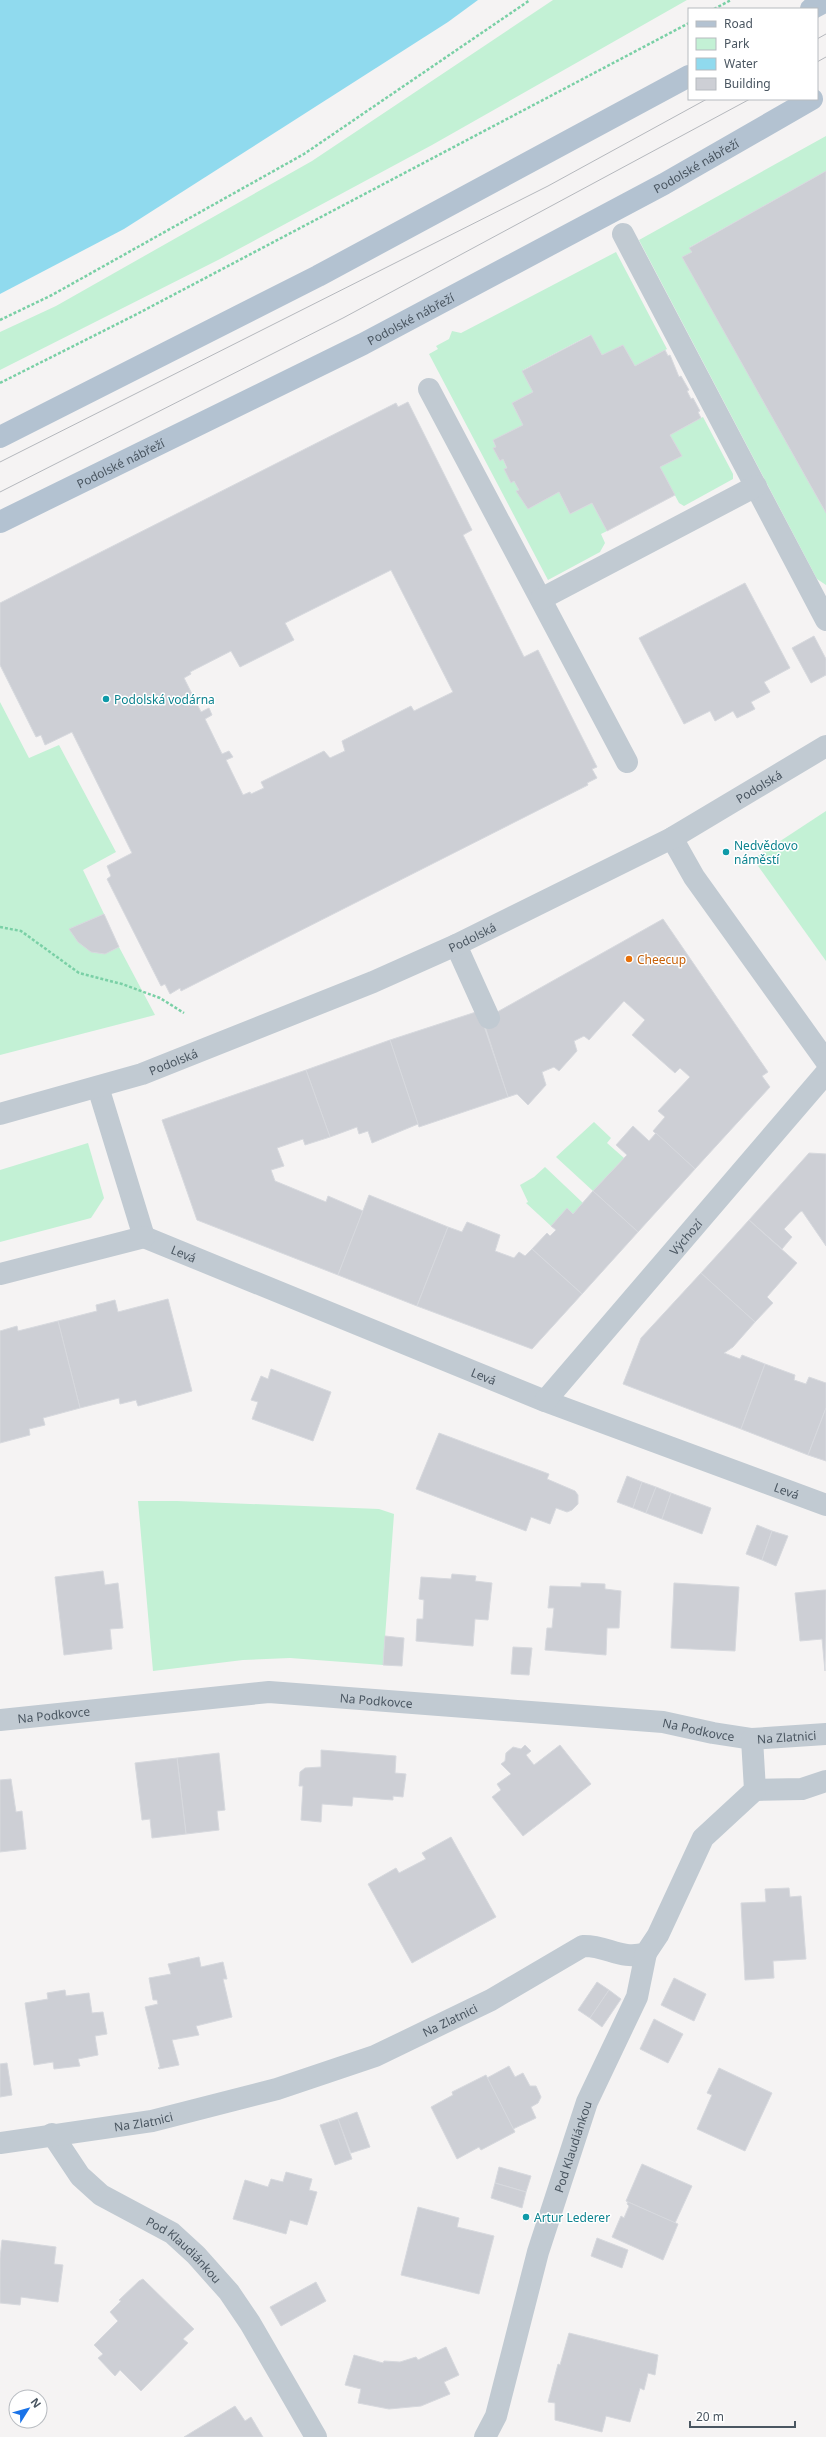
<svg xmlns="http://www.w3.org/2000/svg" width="826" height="2437" font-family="'Noto Sans',sans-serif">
  <rect width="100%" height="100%" fill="#f5f3f3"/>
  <g fill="#c3f1d5">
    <path d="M553,0h134l-255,145 -212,114 -220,111v-38l56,-26 256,-145z"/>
    <path d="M826,136v35l-136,76 2,5 -9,5 143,256v72l-9,-6 -178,-339z"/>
    <path d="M616,252l51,97 -32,17 -12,-21 -21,10 -12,-20 -67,35 10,22 -21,11 11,22 -30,16 3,6 -2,1 6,13 3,-2 9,23 2,-1 5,9 -2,1 11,18 31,-17 11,22 22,-11 15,28 -6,3 4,9 -5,9 -52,28 -119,-226 9,-5 -2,-3 13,-7 3,-8 9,2z"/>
    <path d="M703,417l30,57v5l-49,27 -5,-3 -19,-36 22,-11 -12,-21z"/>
    <path d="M0,702l29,56 30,-13 57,107 -33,18 21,44 -34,15c18,19 22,32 49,18l36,68 -155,40z"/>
    <path d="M826,811v150l-73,-102z"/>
    <path d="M594,1122l17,16 -4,5 17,15 -31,33 -37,-34z"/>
    <path d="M88,1143l16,55 -13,20 -91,24v-72z"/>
    <path d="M545,1167l38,36 -10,11 -6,-6 -16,18 -25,-23 2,-1 -8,-17 14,-8z"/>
    <path d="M138,1501h39l202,8 15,5 -11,151 -93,-7 -47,2 -90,11z"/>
  </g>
  <path fill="#90daee" d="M0,0h478l-30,22 -324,207 -124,65z"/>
  <g fill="#cdcfd5" stroke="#d7d9de" fill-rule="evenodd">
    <path d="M826,171v342l-144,-256 10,-5 -3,-4z"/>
    <path d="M591,335l11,20 21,-10 12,21 30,-16 3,6 2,-1 9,22 2,-1 8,14 -2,1 4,8 2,-1 7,13 -2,1 3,6 -31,17 12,21 -22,11 15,28 -68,36 -15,-28 -22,11 -11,-22 -31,17 -12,-18 3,-1 -5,-9 -3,2 -7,-14 3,-1 -4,-9 -3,2 -7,-13 3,-1 -3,-7 30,-15 -11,-22 21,-11 -11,-21z"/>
    <path d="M408,402l64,128 -9,5 61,122 14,-7 59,117 -5,2 5,9 -10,5 1,2 -407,206 -1,-3 -10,6 -5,-10 -4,2 -54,-107 4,-3 -4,-10 25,-13 -60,-121 -27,13 -4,-10 -5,2 -36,-72v-62l396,-200 2,4zM391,570l62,122 -39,19 -3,-5 -69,35 3,10 -15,7 -6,-7 -63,31 3,6 -13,6 -1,-2 -7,3 -17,-35 7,-3 -4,-6 -7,3 -17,-35 7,-4 -3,-7 -8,4 -17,-34 7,-4 -1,-2 41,-21 9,16 54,-27 -9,-17z"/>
    <path d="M745,583l45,85 -26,14 6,10 -19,10 4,7 -18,9 -4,-7 -18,10 -5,-10 -26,13 -45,-86z"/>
    <path d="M814,636l12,23v16l-15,8 -19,-35z"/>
    <path d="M104,914l15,33 -14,7 -14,-2 -13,-10 -9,-13z"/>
    <path d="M663,919l105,153 -6,4 8,11 -75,82 -42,-38 12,-14 -7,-6 32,-34 -10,-9 -5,5 -43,-38 13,-15 -21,-19 -35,39 -5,-4 -10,5 3,10 -18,20 -5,-4 -12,5 4,13 -18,20 -11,-11 -9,3 -25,-77z"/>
    <path d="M479,1011l29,86 -89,30 -29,-87z"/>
    <path d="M390,1040l28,84 -46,19 -4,-12 -9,3 -2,-7 -27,10 -24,-67z"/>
    <path d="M306,1070l24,67 -25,8 -2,-6 -26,9 7,18 -13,4 4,11 51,21 2,-6 35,15 -25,64 -141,-55 -35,-100z"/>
    <path d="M633,1126l16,15 7,-8 39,36 -57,63 -45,-41 34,-36 -11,-10z"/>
    <path d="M809,1153l17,1v92l-24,-35 -2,1 -16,17 8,8 -10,12 -33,-29z"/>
    <path d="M593,1191l45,41 -56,62 -50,-45 15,-16 3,3 6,-6 -5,-4 16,-18 6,6z"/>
    <path d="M369,1195l79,32 -31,79 -79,-31z"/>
    <path d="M749,1220l48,43 -30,34 6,6 -18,19 -54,-49z"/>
    <path d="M467,1222l33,13 -5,16 19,7 5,-6 6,4 7,-7 50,45 -50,55 -115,-43 31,-79 14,5z"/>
    <path d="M701,1273l54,49 -22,25 -9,6 16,6 2,-4 23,9 -24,65 -118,-45 18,-46z"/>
    <path d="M168,1299l24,92 -54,15 -2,-6 -16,4 -1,-6 -39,10 -22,-87 39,-10 -1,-6 19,-5 3,12z"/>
    <path d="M58,1321l22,87 -37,10 2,7 -16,4 1,6 -30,8v-112l17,-5 1,5z"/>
    <path d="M765,1364l30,11 -1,5 12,4 3,-7 17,6v25l-18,47 -67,-26z"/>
    <path d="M271,1369l60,23 -18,49 -61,-22 6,-17 -7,-2 10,-24 7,3z"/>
    <path d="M826,1408v53l-18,-6z"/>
    <path d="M439,1433l110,41 -2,5 28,12 3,4v9l-6,6 -5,2 -11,-4 -6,16 -19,-7 -5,14 -110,-42z"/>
    <path d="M627,1476l15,6 -9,26 -16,-6z"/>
    <path d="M642,1482l14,5 -10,26 -13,-5z"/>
    <path d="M656,1487l15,6 -9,26 -16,-6z"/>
    <path d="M671,1493l40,15 -9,26 -40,-15z"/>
    <path d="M757,1525l15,6 -10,29 -16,-6z"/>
    <path d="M772,1531l16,5 -12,30 -14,-6z"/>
    <path d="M103,1571l2,14 13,-2 5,45 -13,1 2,20 -48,6 -9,-78z"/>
    <path d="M452,1574l24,2 -1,5 17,2 -4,37 -13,-1 -2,27 -57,-5 1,-22h6l1,-19 -5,-1 2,-22 30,2z"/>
    <path d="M581,1583l24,1v5l16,2 -2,37h-12l-1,27 -61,-5 2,-22h5l2,-20h-6l2,-22 31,1z"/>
    <path d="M674,1583l65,4 -4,64 -64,-3z"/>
    <path d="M824,1590h2l-1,81 -3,-32 -22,2 -5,-48z"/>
    <path d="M385,1636l19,2 -2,28 -19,-1z"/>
    <path d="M513,1647l19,1 -3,27 -18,-1z"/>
    <path d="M525,1745l6,6 -5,4 8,10 26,-20 31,39 -68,52 -31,-39 9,-7 -4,-6 14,-10 -10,-10 4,-3 1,-8 7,-6 8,2z"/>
    <path d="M321,1750l75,6 -1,17 11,1 -3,23 -10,-1v4l-40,-3 -1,9 -30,-2 -1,18 -20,-2 2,-34h-4l1,-14 5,-4 16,-1z"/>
    <path d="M219,1753l6,57 -8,1 2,19 -33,4 -9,-76z"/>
    <path d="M177,1758l9,76 -34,4 -2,-19 -8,1 -7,-57z"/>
    <path d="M11,1779l5,33 6,-1 4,38 -26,3v-72z"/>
    <path d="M451,1837l45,80 -84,46 -44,-79 28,-16 3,5 27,-14 -4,-6z"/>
    <path d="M789,1888l1,9 11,-1 5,63 -33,2 1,17 -29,2 -4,-77 25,-1 -1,-13z"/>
    <path d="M199,1957l2,10 22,-5 4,17h-4l9,38 -36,9 3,9 -27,5 7,25 -20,4 -1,-1 2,-1 -15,-60 13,-3 -1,-4h-4l-4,-22 22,-4 -3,-10z"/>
    <path d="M674,1978l32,16 -12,27 -33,-16z"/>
    <path d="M597,1982l12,8 -19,28 -12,-8z"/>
    <path d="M65,1990l1,6 23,-3 3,20 11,-1 4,22 -12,2 3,19 -20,4 2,7 -26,3 -1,-7 -19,3 -9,-62 23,-4 -1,-6z"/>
    <path d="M609,1990l12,9 -19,28 -12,-9z"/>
    <path d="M654,2019l29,15 -15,29 -28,-14z"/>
    <path d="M7,2063l5,32 -12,2v-33z"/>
    <path d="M509,2066l6,11 8,-4 7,13h6l5,11 -3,6 -7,4 5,11 -23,11 -26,-51z"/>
    <path d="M719,2068l53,25 -27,58 -48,-22 15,-34 -5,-2z"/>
    <path d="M486,2075l29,57 -34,18 -2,-3 -22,12 -26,-52 22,-12 -1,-3z"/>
    <path d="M357,2112l13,35 -19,6 -13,-34z"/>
    <path d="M338,2119l14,40 -17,6 -15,-40z"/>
    <path d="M642,2164l50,22 -17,37 -49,-22z"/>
    <path d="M499,2167l32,9 -5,16 -31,-9z"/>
    <path d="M286,2172l26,7 -3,11 8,2 -10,33 -17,-5 -4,14 -53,-15 12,-39 23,7 3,-8 12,3z"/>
    <path d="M495,2183l31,9 -4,16 -31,-10z"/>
    <path d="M628,2202l50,22 -15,36 -51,-23 9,-21 3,2 5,-12 -2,-2z"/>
    <path d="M418,2207l41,11 -2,9 37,9 -15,58 -78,-19z"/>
    <path d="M597,2238l31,12 -6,18 -31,-12z"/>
    <path d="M2,2240l54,7 -2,17 9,1 -5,37 -37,-5 -1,8 -20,-2v-45z"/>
    <path d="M143,2279l51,50 -11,10 5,4 -47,48 -21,-21 -5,6 -17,-18 5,-4 -9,-9 24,-24 -8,-9 11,-11 -2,-1 20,-19z"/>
    <path d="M316,2282l10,19 -45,25 -11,-19z"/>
    <path d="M569,2333l89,22 -3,20 -7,-2 -4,17 -4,-2 -10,34 -24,-6 -4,16 -47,-12v-17l-7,-1 10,-38 2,1z"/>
    <path d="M446,2347l13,28 -15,7 6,12 -29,12 -32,3 -31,-6 3,-14 -16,-4 9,-30 29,8 1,-2 16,1 16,-5 2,3z"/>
    <path d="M235,2406l10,15 6,-4 12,20h-79z"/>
  </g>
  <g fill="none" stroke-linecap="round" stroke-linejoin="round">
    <g stroke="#7ad0a6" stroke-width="2.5" stroke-dasharray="3 2" stroke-linecap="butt">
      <path d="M714,9l17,-9"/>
      <path d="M0,320l52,-25 252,-141 226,-154"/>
      <path d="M0,383l137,-69 552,-291"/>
      <path d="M0,927l21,4 58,42 43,11 38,14 24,15"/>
    </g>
    <g stroke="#c1cad2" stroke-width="22">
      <path d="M623,234l203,386"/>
      <path d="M429,389l198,373"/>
      <path d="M541,599l215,-113"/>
      <path d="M672,838l22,39 132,184"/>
      <path d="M456,945l33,73"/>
      <path d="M98,1087l46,150"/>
      <path id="s1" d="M0,1114l142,-40 231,-92 83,-37 216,-107 154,-92"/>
      <path id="s2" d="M144,1237l401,164 281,104"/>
      <path d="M0,1274l144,-37"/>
      <path id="s3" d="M545,1401l281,-328"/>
      <path id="s4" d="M0,1720l269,-28 394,30 50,11 39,6 74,-5"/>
      <path d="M755,1790l47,-1 24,-8"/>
      <path id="s5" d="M52,2134l28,42 21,19 71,38 24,22 33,37 21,31 66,114"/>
      <path id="s6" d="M0,2143l152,-22 125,-32 98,-33 116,-56 92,-54c24,-1 38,15 63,7l12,-18 45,-97 52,-48 -3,-51"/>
      <path id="s7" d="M485,2437l11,-21 42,-164 49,-150 50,-105 9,-44"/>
    </g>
    <g stroke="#b3c2d1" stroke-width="22">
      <path d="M811,9l15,-8"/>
      <path d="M0,437l318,-161 371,-200"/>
      <path id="s8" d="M0,522l363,-178 301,-160 148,-85"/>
    </g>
    <g stroke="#b5b8bd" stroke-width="1">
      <path d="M817,39l9,-5"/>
      <path d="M817,62l9,-5"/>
      <path d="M0,462l548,-276 159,-87"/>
      <path d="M0,492l343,-174 407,-219"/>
    </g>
  </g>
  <g fill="#0f9aa8" stroke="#fff" stroke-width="1.5">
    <circle cx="106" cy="699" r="4"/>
    <circle cx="726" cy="852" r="4"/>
    <circle cx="526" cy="2217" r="4"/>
  </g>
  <circle fill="#e8710a" stroke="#fff" stroke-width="1.5" cx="629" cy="959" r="4"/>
  <g text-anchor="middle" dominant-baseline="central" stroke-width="3" stroke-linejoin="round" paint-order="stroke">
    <g font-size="12" fill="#4a5661" stroke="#fff">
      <text stroke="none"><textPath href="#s8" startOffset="782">Podolské nábřeží</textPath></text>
      <text stroke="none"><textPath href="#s8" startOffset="458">Podolské nábřeží</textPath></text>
      <text stroke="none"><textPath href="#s8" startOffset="134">Podolské nábřeží</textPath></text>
      <text stroke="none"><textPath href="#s1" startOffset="829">Podolská</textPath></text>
      <text stroke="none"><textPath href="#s1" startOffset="505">Podolská</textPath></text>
      <text stroke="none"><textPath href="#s1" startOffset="181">Podolská</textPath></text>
      <text stroke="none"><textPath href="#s3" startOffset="216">Výchozí</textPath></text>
      <text stroke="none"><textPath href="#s2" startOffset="43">Levá</textPath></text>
      <text stroke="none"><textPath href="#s2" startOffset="367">Levá</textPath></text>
      <text stroke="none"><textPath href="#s2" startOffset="691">Levá</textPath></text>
      <text stroke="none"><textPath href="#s4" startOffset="378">Na Podkovce</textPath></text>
      <text stroke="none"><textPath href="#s4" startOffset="54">Na Podkovce</textPath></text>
      <text stroke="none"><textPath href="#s4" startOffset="702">Na Podkovce</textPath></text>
      <text stroke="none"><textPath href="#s4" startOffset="791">Na Zlatnici</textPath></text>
      <text stroke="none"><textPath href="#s6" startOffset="469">Na Zlatnici</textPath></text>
      <text stroke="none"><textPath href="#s6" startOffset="145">Na Zlatnici</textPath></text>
      <text stroke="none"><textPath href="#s7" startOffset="304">Pod Klaudiánkou</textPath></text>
      <text stroke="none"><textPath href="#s5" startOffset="179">Pod Klaudiánkou</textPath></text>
    </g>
    <g font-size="12" fill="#0d838f" stroke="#fff" text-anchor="start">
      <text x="114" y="699">Podolská vodárna</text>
      <text x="734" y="845">Nedvědovo<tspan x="734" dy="14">náměstí</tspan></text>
      <text x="534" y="2217">Artur Lederer</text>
    </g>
    <g font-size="12" fill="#c56008" stroke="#fff" text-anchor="start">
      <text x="637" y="959">Cheecup</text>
    </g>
  </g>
  <rect x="688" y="8" width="130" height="92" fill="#ffffff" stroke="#b7bbc0"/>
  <rect x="696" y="21" width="20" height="6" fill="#b3c2d1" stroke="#b7bbc0"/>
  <text x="724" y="28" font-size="12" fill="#4a5661">Road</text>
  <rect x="696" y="38" width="20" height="12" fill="#c3f1d5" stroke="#b7bbc0"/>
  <text x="724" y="48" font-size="12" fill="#4a5661">Park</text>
  <rect x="696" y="58" width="20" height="12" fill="#90daee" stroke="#b7bbc0"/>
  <text x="724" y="68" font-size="12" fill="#4a5661">Water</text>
  <rect x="696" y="78" width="20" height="12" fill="#cdcfd5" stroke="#b7bbc0"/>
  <text x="724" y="88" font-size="12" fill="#4a5661">Building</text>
  <g transform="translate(28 2409) rotate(53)"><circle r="19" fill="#ffffff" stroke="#b7bbc0"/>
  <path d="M0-3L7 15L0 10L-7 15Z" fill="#1a73e8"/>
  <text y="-6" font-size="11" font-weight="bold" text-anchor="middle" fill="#4a5661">N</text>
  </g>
  <path d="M690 2421v6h105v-6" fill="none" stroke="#4a5661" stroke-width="2"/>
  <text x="696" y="2421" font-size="12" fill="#4a5661" stroke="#ffffff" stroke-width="3" paint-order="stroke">20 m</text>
</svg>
